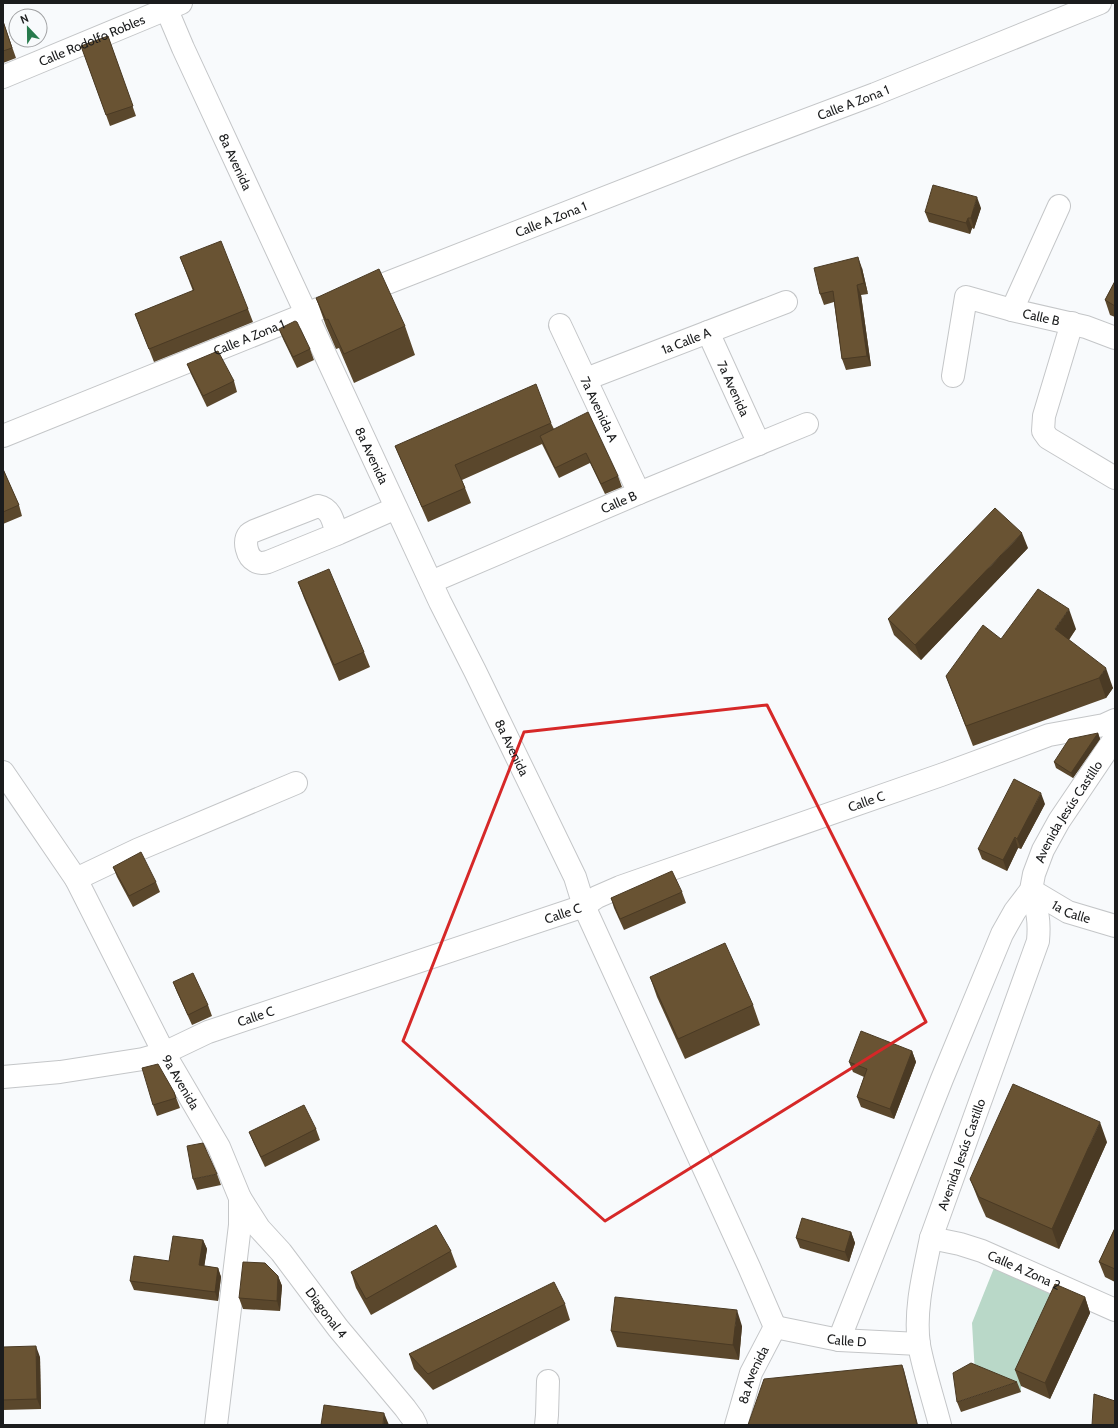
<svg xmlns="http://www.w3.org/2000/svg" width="1118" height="1428" font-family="Cabin,sans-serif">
  <rect width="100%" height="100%" fill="#f8fafc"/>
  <path fill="#b9d8c8" d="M994,1268l68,30 -41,88v6l-46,-18 -3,-51z"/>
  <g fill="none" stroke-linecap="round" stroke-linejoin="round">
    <g stroke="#c4c6c8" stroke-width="24">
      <g id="minor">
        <path id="s1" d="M164,3l19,45 257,554 35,69 100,206 9,29 165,361 26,60"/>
        <path id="s2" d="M3,77l178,-74"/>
        <path id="s3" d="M359,294l378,-148 138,-52 225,-91"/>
        <path d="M1012,310l47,-104"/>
        <path d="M1072,323l-28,93 -1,15 5,7 67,40"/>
        <path id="s4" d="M560,325l79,168"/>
        <path id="s5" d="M708,332l51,112"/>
        <path id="s6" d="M953,376l13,-79 46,13 74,17 29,11"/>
        <path id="s7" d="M586,379l200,-77"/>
        <path id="s8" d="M3,436l318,-128"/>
        <path d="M337,534c-4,-12 -5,-25 -19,-28l-64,25c-2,1 -4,2 -5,3 -6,7 -2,23 6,27 4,3 9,2 13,1l69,-28 59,-26"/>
        <path id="s9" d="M431,582l208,-89 168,-69"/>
        <path id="s10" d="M3,772l73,107 88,174 55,94 21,51v27l-24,200"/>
        <path d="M76,879l61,-29 159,-67"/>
        <path id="s11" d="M1031,890l37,22 47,14"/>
        <path id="s12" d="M3,1077l57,-5 83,-13 21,-6 44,-21 376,-126 13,-9 23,-10 321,-112 108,-40 55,-10 11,-5"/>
        <path id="s13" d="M240,1198l19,30 22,24 57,76 67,80 8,11 3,6"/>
        <path id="s14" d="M931,1238l29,6 22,7 133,59"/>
        <path id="s15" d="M775,1327l64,13 80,4"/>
        <path id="s16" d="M839,1340l103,-261 60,-145 13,-23 16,-21 3,-16 9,-24 16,-29 56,-83"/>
        <path d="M546,1425l1,-10 1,-34"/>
        <path id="s17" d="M736,1425l15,-52 24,-46"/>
        <path id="s18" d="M940,1425c-7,-27 -16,-54 -21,-80 -5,-35 5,-73 12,-107l107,-297c2,-22 -1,-31 -7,-51"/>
      </g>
    </g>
    <use href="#minor" stroke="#fff" stroke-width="22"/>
  </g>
  <g fill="#5a472c">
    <path d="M3,21l13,37 -13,5z"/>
    <path d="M108,36l28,80 -26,10 -29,-80z"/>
    <path d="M981,208l-7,21 -2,-1 -2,6 -41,-12 -4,-10z"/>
    <path d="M180,257l68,52 5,13 -99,40 -19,-48 58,-23z"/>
    <path d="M862,268l6,26 -7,1 10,71 -25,4 -4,-11 -8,-57 -10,3 -4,-11z"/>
    <path d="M1115,281v36l-5,-2 -5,-15z"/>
    <path d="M316,298l89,28 10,29 -61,28 -15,-35 -3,1 -10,-23z"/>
    <path d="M279,329l31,20 4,11 -17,8 -14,-29z"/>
    <path d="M187,364l47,17 3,11 -30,15 -16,-33z"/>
    <path d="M551,423l3,6 64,47 4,11 -17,7 -15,-31 -31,15 -17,-34 -80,36 9,23 -43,19 -27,-62 -6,-14z"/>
    <path d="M3,469l16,36 3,11 -19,8z"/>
    <path d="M1028,548l-107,112 -27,-25 -6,-16z"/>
    <path d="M298,582l66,70 6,15 -31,14 -35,-83z"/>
    <path d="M1076,629l-7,11 44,48 -7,10 -133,48 -27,-70 55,-37z"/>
    <path d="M1098,733l2,6 -27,39 -17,-10 -2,-6z"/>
    <path d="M1045,804l-24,45 -3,-1 -11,23 -25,-12 -4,-10z"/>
    <path d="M113,867l43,15 4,10 -27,15 -16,-30z"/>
    <path d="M682,892l4,11 -62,27 -10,-22 -3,-10z"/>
    <path d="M650,977l103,28 7,20 -75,34 -28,-62z"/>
    <path d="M173,982l35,23 4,11 -20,9 -15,-33z"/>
    <path d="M912,1051l4,11 -22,57 -33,-12 -4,-10 7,-20 -11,-5 -4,-10z"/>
    <path d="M174,1092l6,16 -23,8 -4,-11z"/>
    <path d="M316,1129l4,11 -55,27 -12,-25 -4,-10z"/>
    <path d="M1107,1142l-48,107 -73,-32 -8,-18 -8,-20z"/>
    <path d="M217,1174l4,11 -24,5 -4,-11z"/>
    <path d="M1115,1228v54l-10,-5 -6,-15z"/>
    <path d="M851,1232l4,11 -6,19 -49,-14 -4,-10z"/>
    <path d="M203,1240l4,9 -3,17 14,2 3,9 -3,24 -84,-11 -4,-9 39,-20z"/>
    <path d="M451,1251l6,16 -86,48 -15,-27 -5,-16z"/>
    <path d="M278,1276l4,10 -2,25 -37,-2 -4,-11z"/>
    <path d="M1085,1297l5,16 -40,86 -29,-13 -6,-16z"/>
    <path d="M565,1304l5,16 -137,70 -19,-21 -5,-15z"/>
    <path d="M742,1326l-3,34 -122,-13 -6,-16z"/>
    <path d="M3,1347l37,10 1,52 -38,1z"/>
    <path d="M1017,1382l4,10 -60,20 -4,-10z"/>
  </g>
  <g fill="#4a3a24">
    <path d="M977,197l4,11 -7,21 -3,-11z"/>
    <path d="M968,218l4,10 -2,6 -4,-11z"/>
    <path d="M858,257l4,11 6,26 -4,-11z"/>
    <path d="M857,285l4,10 10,71 -4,-10z"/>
    <path d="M1022,533l6,15 -107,112 -6,-15z"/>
    <path d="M1069,609l7,20 -14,20 -7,-20z"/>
    <path d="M1106,668l7,20 -7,10 -7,-20z"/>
    <path d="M1098,733l2,6 -27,39 -2,-5z"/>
    <path d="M1041,793l4,11 -24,45 -4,-10z"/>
    <path d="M1015,837l3,11 -11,23 -4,-11z"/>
    <path d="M912,1051l4,11 -22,57 -4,-10z"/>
    <path d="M1100,1122l7,20 -48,107 -7,-20z"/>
    <path d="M851,1232l4,11 -6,19 -4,-10z"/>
    <path d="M203,1240l4,9 -4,26 -4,-10z"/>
    <path d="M218,1268l3,9 -3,24 -3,-9z"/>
    <path d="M278,1276l4,10 -2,25 -3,-10z"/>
    <path d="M1085,1297l5,16 -40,86 -5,-16z"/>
    <path d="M737,1310l5,16 -3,34 -6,-15z"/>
    <path d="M36,1346l4,11 1,52 -4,-10z"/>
    <path d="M902,1365l2,5 14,55h-1z"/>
    <path d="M384,1413l5,12h-6z"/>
  </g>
  <g fill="#695333" stroke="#4a3a24">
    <path d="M3,21l9,27 -9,3z"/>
    <path d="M108,36l25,70 -27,9 -25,-69z"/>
    <path d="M933,185l44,12 -6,21h-3l-2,5 -41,-11z"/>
    <path d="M221,241l27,68 -99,40 -14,-35 59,-24 -14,-33z"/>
    <path d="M858,257l6,26 -7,2 10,71 -25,3 -9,-68 -13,3 -6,-26z"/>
    <path d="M379,269l26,57 -61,28 -16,-35 -2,1 -10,-22z"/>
    <path d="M1115,281v25l-10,-6z"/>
    <path d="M295,321l2,1 13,27 -17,8 -14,-28z"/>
    <path d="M218,351l16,30 -31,15 -16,-32z"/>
    <path d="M536,384l15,39 -96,42 10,23 -43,19 -27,-61z"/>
    <path d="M588,412l30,64 -17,8 -15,-31 -31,15 -15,-32z"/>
    <path d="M3,469l16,36 -16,7z"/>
    <path d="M995,508l27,25 -107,112 -27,-26z"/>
    <path d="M329,569l35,83 -30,13 -36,-83z"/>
    <path d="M1038,589l31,20 -14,20 51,39 -7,10 -133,48 -20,-50 37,-51 18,14z"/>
    <path d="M1098,733l-27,40 -17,-11 15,-23z"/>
    <path d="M1014,779l27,14 -24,46 -2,-2 -12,23 -25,-11z"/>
    <path d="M141,852l15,30 -27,14 -16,-29z"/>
    <path d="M672,871l10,21 -62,27 -9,-21z"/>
    <path d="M725,943l28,62 -75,34 -28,-62z"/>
    <path d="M193,973l15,32 -20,10 -15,-33z"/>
    <path d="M861,1031l51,20 -22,58 -33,-12 10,-28 -18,-7z"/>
    <path d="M158,1064l16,28 2,6 -23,7 -11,-37z"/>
    <path d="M1013,1084l87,38 -48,107 -73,-32 -9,-18z"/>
    <path d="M304,1105l12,24 -55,28 -12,-25z"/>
    <path d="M203,1143l14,31 -24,5 -6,-33z"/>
    <path d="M802,1218l49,14 -6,20 -49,-14z"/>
    <path d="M436,1225l15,26 -85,48 -15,-27z"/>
    <path d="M1115,1228v41l-16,-7z"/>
    <path d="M173,1236l30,4 -4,25 19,3 -3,24 -85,-11 4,-25 35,5z"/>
    <path d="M243,1262l22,1 13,13 -1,25 -38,-3z"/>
    <path d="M554,1282l11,22 -137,70 -19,-20z"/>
    <path d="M1055,1284l30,13 -40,86 -30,-13z"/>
    <path d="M615,1297l122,13 -4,35 -122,-14z"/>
    <path d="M36,1346l1,53 -34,1v-53z"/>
    <path d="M971,1363l46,19 -60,20 -4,-29z"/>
    <path d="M902,1365l15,60h-169l16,-46z"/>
    <path d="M1094,1394l21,7v24h-23z"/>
    <path d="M324,1405l60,8 -1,12h-62z"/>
  </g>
  <path fill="none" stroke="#d62828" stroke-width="3" stroke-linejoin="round" d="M767,705l159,317 -321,199 -202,-180 121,-309z"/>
  <g text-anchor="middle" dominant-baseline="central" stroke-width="4" stroke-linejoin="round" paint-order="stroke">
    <g font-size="13" fill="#1b1c1d" stroke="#f8fafc">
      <text stroke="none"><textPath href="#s2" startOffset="96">Calle Rodolfo Robles</textPath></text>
      <text stroke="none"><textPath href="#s3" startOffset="530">Calle A Zona 1</textPath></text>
      <text stroke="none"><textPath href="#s1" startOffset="174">8a Avenida</textPath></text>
      <text stroke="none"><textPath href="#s3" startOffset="206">Calle A Zona 1</textPath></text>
      <text stroke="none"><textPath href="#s6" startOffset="158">Calle B</textPath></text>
      <text stroke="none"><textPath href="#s8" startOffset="265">Calle A Zona 1</textPath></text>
      <text stroke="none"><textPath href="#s7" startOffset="107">1a Calle A</textPath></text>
      <text stroke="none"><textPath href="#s5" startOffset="62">7a Avenida</textPath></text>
      <text stroke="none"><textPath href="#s4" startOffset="93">7a Avenida A</textPath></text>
      <text stroke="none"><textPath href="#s1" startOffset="498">8a Avenida</textPath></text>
      <text stroke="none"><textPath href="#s9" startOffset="204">Calle B</textPath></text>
      <text stroke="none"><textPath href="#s1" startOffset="822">8a Avenida</textPath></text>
      <text stroke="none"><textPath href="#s12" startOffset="910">Calle C</textPath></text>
      <text stroke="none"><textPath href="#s16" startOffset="578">Avenida Jesús Castillo</textPath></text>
      <text stroke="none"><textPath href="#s11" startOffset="46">1a Calle</textPath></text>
      <text stroke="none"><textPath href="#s12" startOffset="586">Calle C</textPath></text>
      <text stroke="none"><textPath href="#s12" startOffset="262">Calle C</textPath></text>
      <text stroke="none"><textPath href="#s10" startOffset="358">9a Avenida</textPath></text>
      <text stroke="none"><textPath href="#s18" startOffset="280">Avenida Jesús Castillo</textPath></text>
      <text stroke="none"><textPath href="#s14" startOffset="99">Calle A Zona 2</textPath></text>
      <text stroke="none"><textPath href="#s13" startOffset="144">Diagonal 4</textPath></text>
      <text stroke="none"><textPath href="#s15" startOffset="73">Calle D</textPath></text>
      <text stroke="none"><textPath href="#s17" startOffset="53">8a Avenida</textPath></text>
    </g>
  </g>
  <rect width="1118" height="1428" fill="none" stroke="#1b1c1d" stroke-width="8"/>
  <g transform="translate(28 28) rotate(338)"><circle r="19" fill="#f8fafc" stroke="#a0a1a3"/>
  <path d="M0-3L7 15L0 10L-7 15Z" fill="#277a4c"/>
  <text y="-6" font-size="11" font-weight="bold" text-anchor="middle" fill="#1b1c1d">N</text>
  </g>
</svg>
